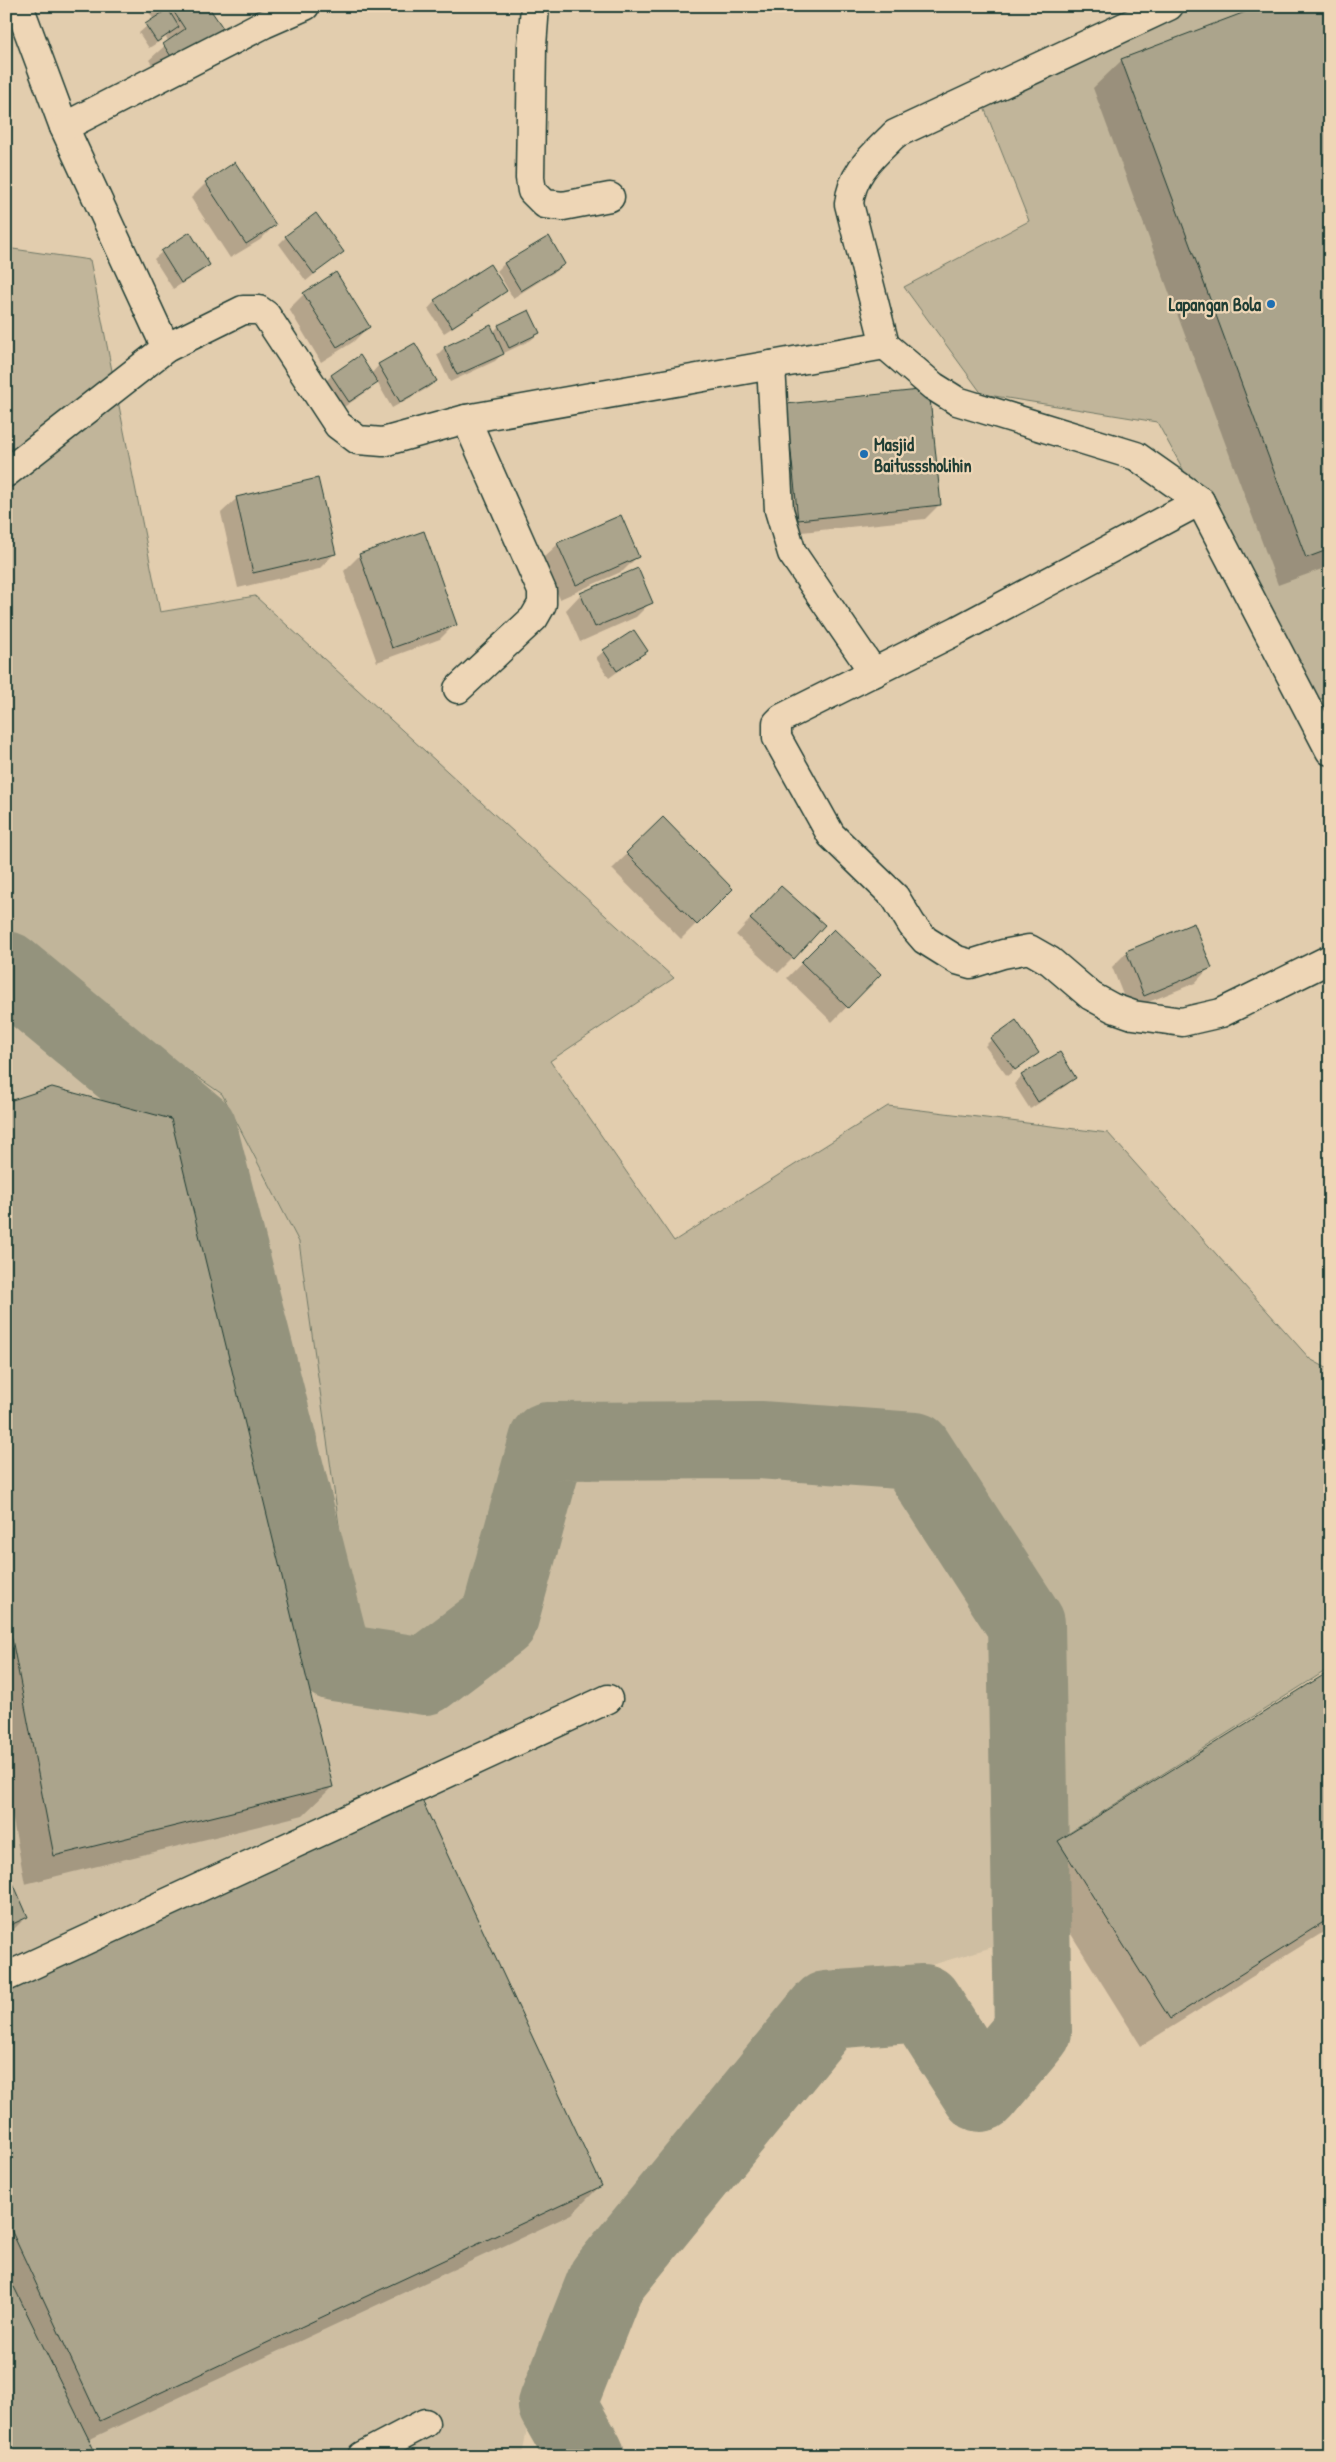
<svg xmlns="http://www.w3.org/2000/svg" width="1336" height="2462" font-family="'Patrick Hand',sans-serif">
  <rect width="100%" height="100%" fill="#e2cdae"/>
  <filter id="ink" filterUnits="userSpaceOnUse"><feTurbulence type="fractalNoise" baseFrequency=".02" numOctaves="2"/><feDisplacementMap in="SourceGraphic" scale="10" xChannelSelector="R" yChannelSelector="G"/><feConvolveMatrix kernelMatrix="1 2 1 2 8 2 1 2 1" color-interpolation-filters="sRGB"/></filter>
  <g filter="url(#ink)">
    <path fill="#cebea2" d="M25,958l197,136 77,148 62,439 101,13 89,-199 118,-89 266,25 82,133 6,374 -217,64 -263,335 -21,119h-516v-1491z"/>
    <g fill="#c1b59a" stroke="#707967">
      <path d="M1136,6h194v690l-19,6 -154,-280 -175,-28 -78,-107 125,-66 -53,-134z"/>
      <path d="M6,248l84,12 70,352 95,-16 419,382 -124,83 124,180 214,-135 220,27 202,226 20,11v298l-308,195 -5,-299 -82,-133 -266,-25 -118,89 -89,199 -101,-13 -62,-439 -77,-148 -196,-136 -20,7z"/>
    </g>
    <g fill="#0003">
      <path d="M145,6h62l15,22 -15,15 -48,32 -10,-15 20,-18 -3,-5 -17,11 -10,-15 15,-13z"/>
      <path d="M1330,6v560l-52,19 -185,-497 29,-28z"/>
      <path d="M206,183l69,42 -15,15 -30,18 -39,-60z"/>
      <path d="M286,237l56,15 -36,29 -27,-37z"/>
      <path d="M548,238l16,26 -8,7 -43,27 -16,-27 7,-7z"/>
      <path d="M162,252l46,13 -7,7 -28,17 -19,-30z"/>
      <path d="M506,291l-8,7 -54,35 -16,-24 7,-8z"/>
      <path d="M304,294l64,33 -15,15 -32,20 -32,-53z"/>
      <path d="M499,326l40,7 -8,7 -29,14 -7,7 -45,21 -13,-27 7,-7 49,-16z"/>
      <path d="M379,365l56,16 -7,7 -36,20 -15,-26 -8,8 -28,19 -17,-26 7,-7 40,-2z"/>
      <path d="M787,405l153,99 -15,15 -142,15z"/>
      <path d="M237,498l97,56 -15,15 -81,19 -17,-75z"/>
      <path d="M620,517l18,39 -15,15 -63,28 -18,-40 16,-15z"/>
      <path d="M360,555l95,69 -15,15 -63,23 -33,-91z"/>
      <path d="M581,594l70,8 -15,15 -56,25 -14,-32z"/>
      <path d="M604,651h42l-37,27 -13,-20z"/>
      <path d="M663,819l68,70 -50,50 -69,-70z"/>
      <path d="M766,902l27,56 -15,15 -42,-38z"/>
      <path d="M834,930l45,44 -47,48 -45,-44z"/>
      <path d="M1127,952l83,15 -15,16 -66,27 -17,-43z"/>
      <path d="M992,1039l45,14 -30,23 -22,-30z"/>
      <path d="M1059,1054l15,24 -7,7 -37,24 -16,-25 8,-8z"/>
      <path d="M6,1103l326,684 -29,28 -278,69 -19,-101z"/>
      <path d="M1330,1672v256l-189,118 -110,-176 28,-28z"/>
      <path d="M6,1870l21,46 -21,21z"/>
      <path d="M6,1993l594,193 -28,28 -484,226 -82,16z"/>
    </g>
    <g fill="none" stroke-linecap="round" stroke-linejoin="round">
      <path stroke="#94937d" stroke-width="78" d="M6,970l192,159 136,533 91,14 74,-56 49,-179 212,-1 154,11 112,173 7,407 -52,62 -58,-90 -96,7 -221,271 -49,124 29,51"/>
    </g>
    <g fill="#aba48c" stroke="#1f3d34">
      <path d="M170,6h38l15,22 -49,33 -11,-17 22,-15z"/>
      <path d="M1261,6h69v543l-24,9 -185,-499z"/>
      <path d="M168,9l11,18 -22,15 -12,-18z"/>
      <path d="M235,162l41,63 -30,19 -41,-62z"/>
      <path d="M316,213l28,39 -30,22 -29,-38z"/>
      <path d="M190,232l20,33 -29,18 -20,-32z"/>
      <path d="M549,236l16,28 -44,27 -17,-28z"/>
      <path d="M490,264l17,27 -55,36 -18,-27z"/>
      <path d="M336,272l34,55 -33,20 -34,-54z"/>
      <path d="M529,310l11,23 -31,15 -11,-23z"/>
      <path d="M491,325l13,29 -47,21 -13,-28z"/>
      <path d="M415,343l22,38 -37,21 -22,-38z"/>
      <path d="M360,355l18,28 -29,19 -18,-27z"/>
      <path d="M929,389l12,116 -143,15 -12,-116z"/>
      <path d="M318,478l18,76 -83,19 -17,-76z"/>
      <path d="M621,515l18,42 -63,28 -19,-42z"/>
      <path d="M424,531l33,94 -65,23 -33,-94z"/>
      <path d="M638,568l15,35 -58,24 -15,-34z"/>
      <path d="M634,630l14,21 -31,20 -14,-21z"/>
      <path d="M663,817l70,72 -36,36 -71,-72z"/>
      <path d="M781,886l44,39 -31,34 -44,-40z"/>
      <path d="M1194,923l18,45 -68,28 -18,-45z"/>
      <path d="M834,929l47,45 -33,34 -47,-46z"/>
      <path d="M1016,1020l23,33 -24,17 -24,-32z"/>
      <path d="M1060,1052l16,26 -38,24 -17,-27z"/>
      <path d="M52,1087l119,32 162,668 -279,69 -48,-248v-506z"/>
      <path d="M1330,1671v247l-160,101 -112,-178z"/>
      <path d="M421,1798l181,388 -502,235 -94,-202v-228z"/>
      <path d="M6,1867l22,50 -22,10z"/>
      <path d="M14,2287l83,169h-91v-165z"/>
    </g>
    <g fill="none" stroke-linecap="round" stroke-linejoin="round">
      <g stroke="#1f3d34" stroke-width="31">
        <g id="minor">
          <path d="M19,6l45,121 102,221"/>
          <path d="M535,6l-3,40 -2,132 2,13 13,13 18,2 47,-9"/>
          <path d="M1169,6l-274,128c-22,22 -43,38 -46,70l36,141 48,41 24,15 179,55 64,45 130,250"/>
          <path d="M64,127l200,-103 41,-18"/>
          <path d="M771,365l8,145 13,43 82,120"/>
          <path d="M6,473l160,-125 77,-38h16l7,5 72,110 20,15 25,2 83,-23 419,-74"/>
          <path d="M1200,501l-242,129 -176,88 -5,5v15l54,97 64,62 17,28 13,15 32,20 14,4 32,-10 26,-5 21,12 41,35 22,12 20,7 49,7 39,-9 109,-54"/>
          <path d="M458,689l76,-71 8,-14v-13l-76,-172"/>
          <path d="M6,1977l602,-278"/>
          <path d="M362,2456l63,-33"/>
        </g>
      </g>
      <use href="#minor" stroke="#eed6b6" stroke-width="28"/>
    </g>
  </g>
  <g fill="#1f6fb2" stroke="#eed6b6" stroke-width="2">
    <circle cx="1271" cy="304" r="5"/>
    <circle cx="864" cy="454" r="5"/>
  </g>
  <g text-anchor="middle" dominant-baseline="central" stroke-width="4.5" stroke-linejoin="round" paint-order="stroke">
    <g font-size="18" font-weight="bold" fill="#1f3d34" stroke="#eed6b6" text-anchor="end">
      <text x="1261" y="304">Lapangan Bola</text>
      <text x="874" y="444" text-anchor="start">Masjid<tspan x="874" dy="21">Baitusssholihin</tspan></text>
    </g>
  </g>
  <rect width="1336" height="2462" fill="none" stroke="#eed6b6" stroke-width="25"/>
  <rect x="12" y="12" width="1311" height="2437" fill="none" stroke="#1f3d34" stroke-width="2" filter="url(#ink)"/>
</svg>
